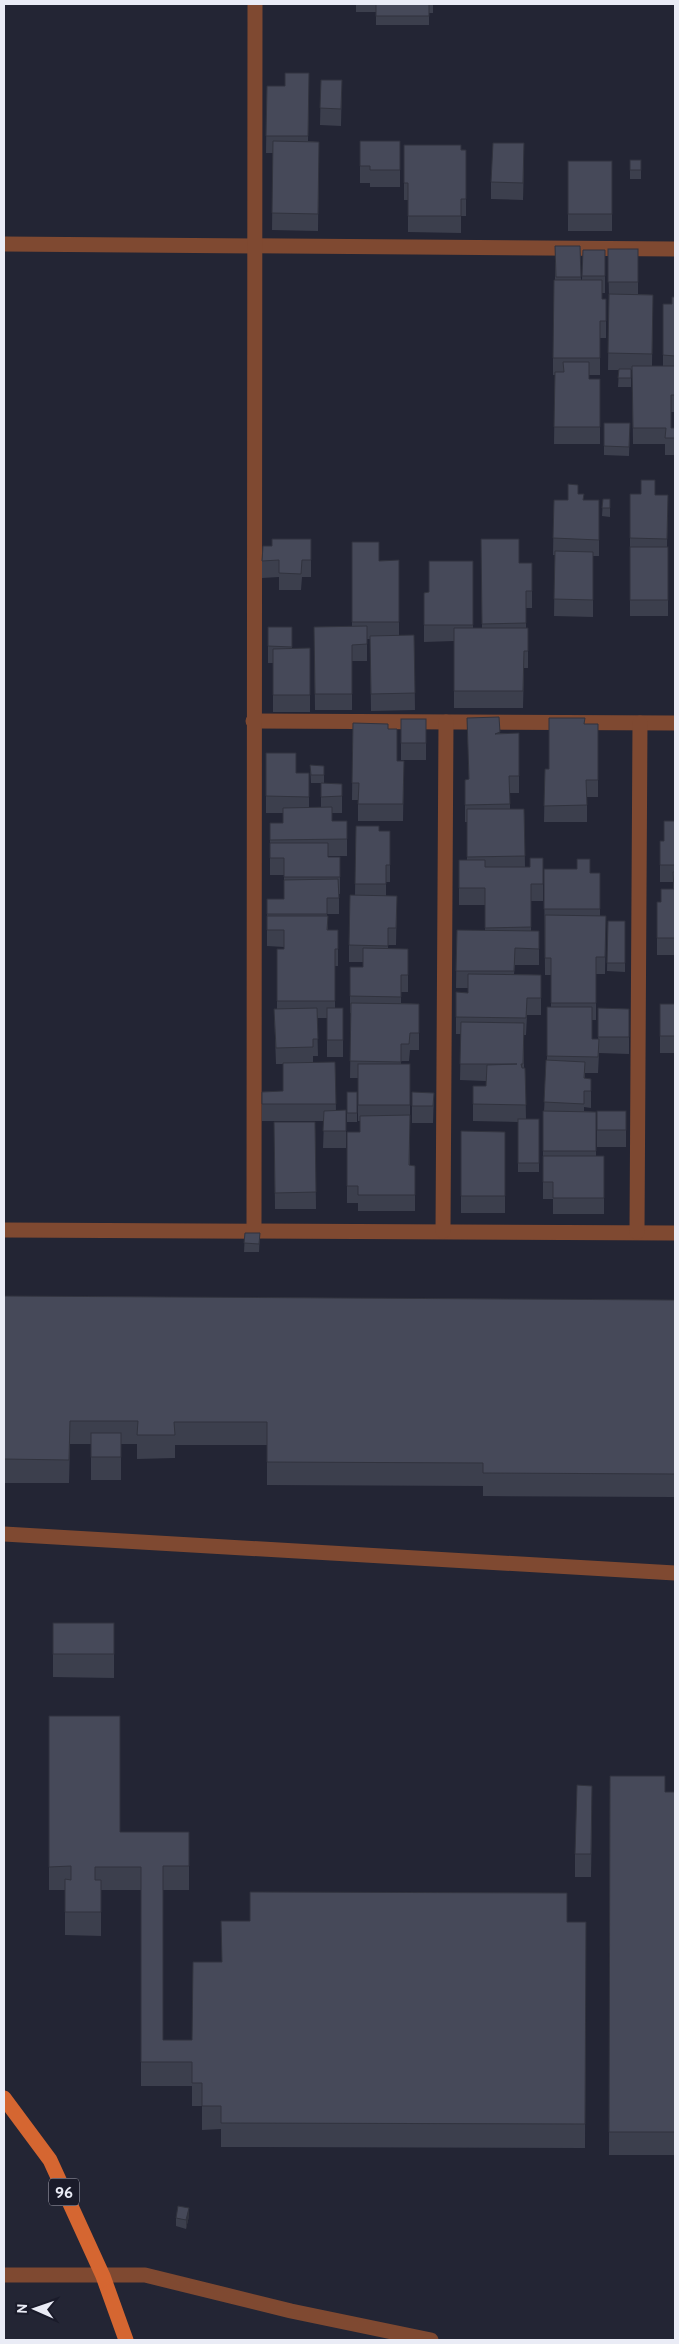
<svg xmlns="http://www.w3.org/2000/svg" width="679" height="2344" font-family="Cabin,sans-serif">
  <rect width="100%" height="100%" fill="#232534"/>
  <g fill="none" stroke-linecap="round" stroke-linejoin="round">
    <g stroke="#7f4931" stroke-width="15">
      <path d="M4,244l671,5"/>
      <path d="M253,721l422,2"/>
      <path d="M4,1230l671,3"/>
      <path d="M443,1231l3,-509"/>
      <path d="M254,1232l1,-1228"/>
      <path d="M637,1232l3,-509"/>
      <path d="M4,1534l671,39"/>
      <path d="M4,2275h141l146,36 140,29"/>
    </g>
    <path stroke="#d56631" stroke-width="15" d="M4,2098l46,62 53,116 23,64"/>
  </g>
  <g fill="#3c3f4d">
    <path d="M356,4h77v9h-4v12h-53v-13h-20z"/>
    <path d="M309,73l-1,68 11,1 -1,89 -46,-1 1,-77h-7l1,-67h18z"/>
    <path d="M321,80h21l-1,46 -21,-1z"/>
    <path d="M360,141h40v46h-30v-4h-10z"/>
    <path d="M404,145l62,5v66h-5v17l-53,-1v-32h-4z"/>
    <path d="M524,160l-1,40 -32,-1v-17z"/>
    <rect x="630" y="160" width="11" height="19"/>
    <rect x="568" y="161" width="44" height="70"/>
    <path d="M555,246h25l1,34h1l1,-30h22v43h-3v6h4v39h-6v37h-11v4h11v65h-46l1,-69h-2v-17l2,-78z"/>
    <path d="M608,249h30v45l15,1 -1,71h11v-62h9l3,-7v115h-4v16h4v27h-10v-11h-32l-1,-74h-1v17h-13l1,-17h-11l1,-71z"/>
    <path d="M604,423h26l-1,33 -25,-1z"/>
    <path d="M578,494l6,6h15v56h-6v61l-39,-1 1,-61h-2l1,-55h14z"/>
    <path d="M655,495h13l-1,52h1v69h-38v-78z"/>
    <path d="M603,499h7v18l-8,-1z"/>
    <path d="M311,539v38h-9l-1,13h-22v-13l-17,1v-17l10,-15z"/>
    <path d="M481,539l38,24h13v45h-6v20h2v40h-4l-1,40h-69v-67l-30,1v-49l5,-1 44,-31v67h9z"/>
    <path d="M352,542l27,19 20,-1v76l15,-1 1,75 -44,1 -1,-72h-3v22h-15v49h-37l-1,-83h38z"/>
    <path d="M268,627h24v22l18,-1v64h-37v-49h-5z"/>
    <path d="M467,718l33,15h19v60h-9v16h14l1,58h5l13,-9v43h-12v30h8v34h-24l-1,9 27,1v40h-14l-1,20h-2v33h1l1,51h13v53h-21v-50l-45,-1v-35h13v-5l-26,-1 1,-46h-5v-42l12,1v-5h-12l1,-58 28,1v-26h-26v-45h8v-38h-2v-42h4z"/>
    <rect x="401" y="719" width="25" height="41"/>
    <path d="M353,723l35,6 9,32h7l-1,60h-45v-21h-6z"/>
    <path d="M585,724h13v73h-11v25h-43l1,-53h4z"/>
    <path d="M266,753l30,20 13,17v17h12v-24h-10l-1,-18 14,1v17l18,1v29h-10v8h15v35h-19v1h12v37h-1v20h-12v2l1,14h10v36h-3v42h8v49h-16v-39h-10l1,38h-5v7l22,-1 1,49 10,-1v38h-23l1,-27h-62v-29l21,-1v-27h-7l-2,-55h3v-60h7v-2l-17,-1v-47h17v-24h-14v-52h13v-10h-17z"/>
    <path d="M675,821v134h-18v-53h4l12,-13v-7h-13v-41h4z"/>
    <path d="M356,826l23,5h11v51h-4v14h11l-1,49h-8v4h20v43h-7v11l18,1v46h-9l-1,11h-8v3h9v101l5,1v45h-57v-8h-11v-71h13v-11h-2v-43h-8l1,-65h-1v-46h13v-5h-14v-17l6,-50z"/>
    <path d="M544,869l46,4h10v43h6l-1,58h-9v46h-4v19h6v-31l31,1v45l-30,-1 -1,20h-13v5l6,1v29l-7,-1v4l12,1v44h8v58h-51v-15h-10v-88h1l3,-51v-53h4v-32h-6z"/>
    <path d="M608,921h17v51l-18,-1z"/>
    <rect x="660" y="1004" width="15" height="49"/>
    <rect x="347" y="1092" width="10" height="30"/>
    <path d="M412,1092l22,1 -1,30h-21z"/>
    <rect x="597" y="1111" width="29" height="36"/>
    <path d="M274,1122h41l1,87h-41z"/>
    <path d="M461,1131l44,1v81h-44z"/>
    <path d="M245,1233h15l-1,19h-15z"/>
    <path d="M4,1296l671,4v197l-192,-1v-10l-216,-1v-40h-92v13l-38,1v-15h-16v36h-30v-36h-21l-1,39h-65z"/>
    <path d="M53,1623h61v55l-61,-1z"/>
    <path d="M49,1716l71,116h69v58h-26v150h29l29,-78 346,-40h19l-1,226 -364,-1v-18l-19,1v-24h-10v-20h-51v-196h-40v46l-36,-1v-45h-16z"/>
    <path d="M610,1776l55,16h10v363h-66z"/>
    <path d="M592,1809l-1,68h-16v-23z"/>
    <path d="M189,2216l-3,13 -10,-3v-8z"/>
  </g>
  <g fill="#31333e">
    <path d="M524,143v17l-1,40v-17z"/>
    <path d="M189,2208v8l-3,13v-9z"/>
  </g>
  <g fill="#464959" stroke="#31333e">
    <rect x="376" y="4" width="53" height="12"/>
    <path d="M285,73h24l-1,63h-42l1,-50h18z"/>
    <path d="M321,80h21l-1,29 -21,-1z"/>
    <path d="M273,141l46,1 -1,72 -46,-1z"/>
    <path d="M360,141h40v29h-30v-4h-10z"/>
    <path d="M493,143h31l-1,40 -32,-1z"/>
    <path d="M404,145h57v5h5v49h-5v17h-53v-33h-4z"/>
    <rect x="630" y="160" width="11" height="10"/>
    <rect x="568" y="161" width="44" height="53"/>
    <path d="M555,246h25l1,31h-25z"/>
    <rect x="608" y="249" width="30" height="33"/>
    <path d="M583,250h22v26h-23z"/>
    <path d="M554,280h48v19h4v22h-6v37h-47z"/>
    <path d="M609,294l44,1 -1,59 -44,-1z"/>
    <path d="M672,297h3v59l-12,-1v-51h9z"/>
    <path d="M563,362h26v17h11v48h-46l1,-55h9z"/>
    <path d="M632,366h43v29h-4v33h4v10h-10l1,-10h-33z"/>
    <path d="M619,369h12v9h-13z"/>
    <path d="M604,423h26l-1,24 -25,-1z"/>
    <path d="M641,480h14v15h13l-1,44 -37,-1v-44h11z"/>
    <path d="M568,484l10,1v9h6l-1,6h16v40l-46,-2 1,-38h14z"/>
    <path d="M603,499h7v9h-8z"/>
    <path d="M272,539h39v21h-9l-1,14 -22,-1v-13l-17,1 1,-15h9z"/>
    <path d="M481,539h38v24h13v28h-6v32l-44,1z"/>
    <path d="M352,542h27v19l20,-1v62h-47z"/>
    <rect x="630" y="547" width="38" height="53"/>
    <path d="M555,551l38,1v48l-39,-1z"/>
    <path d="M429,561h44v64h-49v-32l5,-1z"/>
    <path d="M367,626v18l-15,1v49h-37l-1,-67z"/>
    <path d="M268,627h24v20l-24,-1z"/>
    <path d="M454,628h74v23h-4l-1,40h-69z"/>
    <path d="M414,635l1,58 -44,1 -1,-58z"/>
    <path d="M310,648v47h-37v-46z"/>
    <path d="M499,717l1,15 -5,2 24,-1v43h-10l1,28 -45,1v-25l4,-1 -2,-61z"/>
    <path d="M549,718h36l-1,6h14v56h-12l1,25 -43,1 1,-37h4z"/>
    <rect x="401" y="719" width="25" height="24"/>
    <path d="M353,723l35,1v5h9v32h7l-1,43h-45l1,-21h-7z"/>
    <path d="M266,753h30v20h13v24l-43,-1z"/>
    <path d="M310,765l14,1v9h-13z"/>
    <path d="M321,783l21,1v12l-21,1z"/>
    <path d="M332,807v14h15v18l-77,1v-17h13v-15z"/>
    <path d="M467,809h57l1,47 -58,1z"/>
    <path d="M664,821h11v44h-15v-24h4z"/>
    <path d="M356,826h23v5h11v34h-4v19h-31z"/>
    <path d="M270,843h58v14h12v20h-56v-19h-14z"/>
    <path d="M530,858h13v26h-12v43l-46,1v-40h-26v-28h26v7h45z"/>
    <path d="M577,859h13v14h10v36h-56v-40h33z"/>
    <path d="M673,872h2v66h-18v-36h4v-13h13z"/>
    <path d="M338,879l1,19h-12v16h-60v-15h17v-19z"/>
    <path d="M350,895l47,1 -1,32h-8v18l-39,-1z"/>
    <path d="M545,915l61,1 -1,41h-9v46h-45v-45h-6z"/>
    <path d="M267,916h61l-1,14h11v19h-3v52h-58v-52h7v-19h-17z"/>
    <path d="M608,921h17v42h-18z"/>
    <path d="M457,930l82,1v18l-24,-1 -1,23h-58z"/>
    <path d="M363,948l45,1v26h-7v22l-51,-1v-29h13z"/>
    <path d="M468,974l73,1v23h-14l-1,20 -70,-1v-25l12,1z"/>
    <path d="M351,1003l68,1v29h-9l-1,11h-8v18l-51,-1z"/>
    <rect x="660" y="1004" width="15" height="32"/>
    <path d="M547,1007h45v32h7l-1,18 -51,-1z"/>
    <path d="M317,1008l1,31h-5v8l-37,1 -2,-39z"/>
    <rect x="327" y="1008" width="16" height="32"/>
    <path d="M598,1008l31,1v28h-31z"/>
    <path d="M461,1022l63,1 -1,41h-2l1,4h3l1,37 -53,-1v-18h13l1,-21 30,-1h-57z"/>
    <path d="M546,1060l39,2 -1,16 7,1v12h-7v13l-40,-2z"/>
    <path d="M335,1062l1,42h-74v-12l21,-1v-28z"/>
    <rect x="358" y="1064" width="52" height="41"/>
    <rect x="347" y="1092" width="10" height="21"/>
    <path d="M412,1092l22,1 -1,13h-21z"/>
    <path d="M346,1110v21h-23l1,-20z"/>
    <path d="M543,1111l53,1v39h-53z"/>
    <rect x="597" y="1111" width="29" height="19"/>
    <path d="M410,1115l-1,50 6,1v29h-57v-9h-11v-54h13v-16z"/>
    <rect x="518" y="1119" width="21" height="44"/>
    <path d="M274,1122h41l1,70 -41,1z"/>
    <path d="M461,1131l44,1v64h-44z"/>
    <path d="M543,1156h61v42h-51v-16h-10z"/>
    <path d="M245,1233h15l-1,11 -15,-1z"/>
    <path d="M4,1296l671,4v174l-192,-1v-10l-216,-1v-40h-93l1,13h-38l1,-14h-68l-1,39 -65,-1z"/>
    <rect x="91" y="1433" width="30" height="24"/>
    <rect x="53" y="1623" width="61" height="31"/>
    <path d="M49,1716h71v116h69v34h-26v174h29l1,-78h29l-1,-41h29v-29l317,1v29h19l-1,202 -364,-1v-17h-19v-23h-10v-21h-51v-195h-46v13h6v32h-36v-33l6,1v-14l-22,1z"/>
    <path d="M610,1776h55v16h10v340h-66z"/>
    <path d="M577,1785l15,1 -1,68h-16z"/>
    <path d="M178,2206l11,2 -3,12 -10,-2z"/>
  </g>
  <g text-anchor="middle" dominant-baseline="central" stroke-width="4" stroke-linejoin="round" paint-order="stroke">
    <rect fill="#1a1b2a" stroke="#acadb9" stroke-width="1" x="49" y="2178.5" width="30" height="27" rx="4"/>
    <g font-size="16" font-weight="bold" fill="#eaecf6">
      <text x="64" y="2192">96</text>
    </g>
  </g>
  <rect width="679" height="2344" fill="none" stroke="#eaecf6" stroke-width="10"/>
  <g transform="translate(35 2309) rotate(272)" stroke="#1a1b2a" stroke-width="4" paint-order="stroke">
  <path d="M0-4L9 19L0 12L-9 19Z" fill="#eaecf6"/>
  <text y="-8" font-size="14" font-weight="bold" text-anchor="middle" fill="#eaecf6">N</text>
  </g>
</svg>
